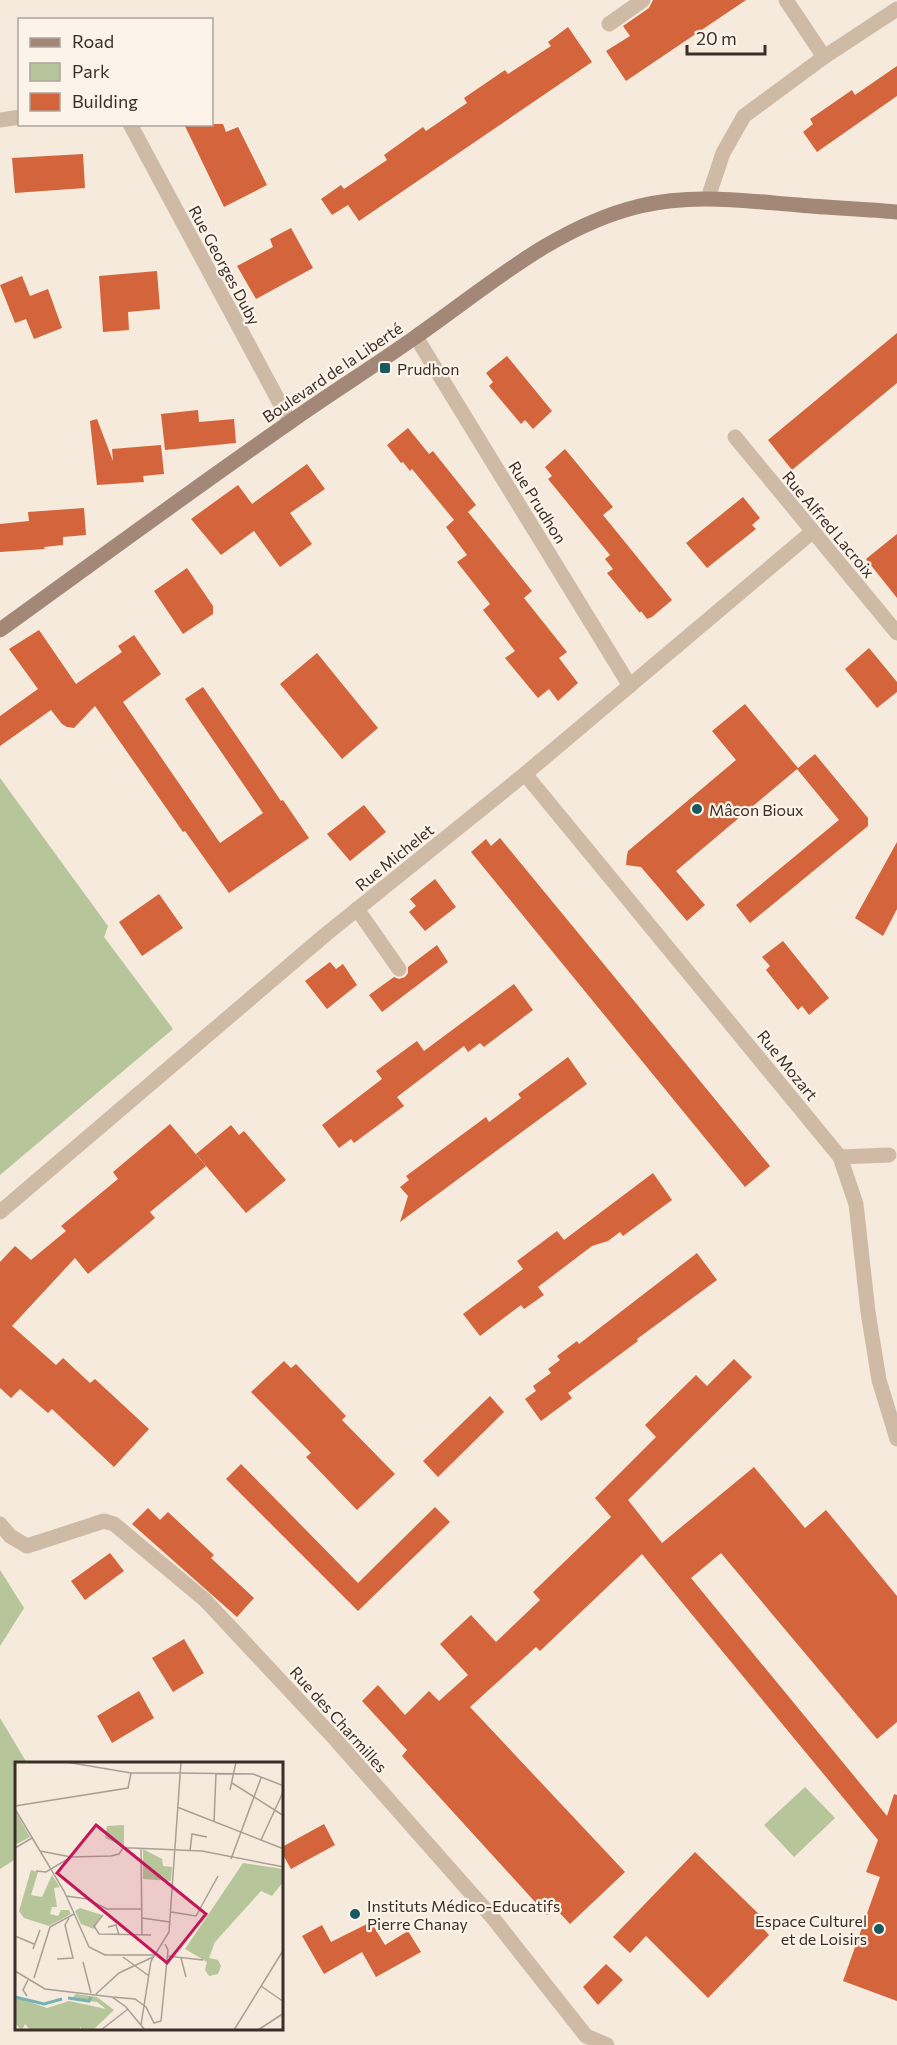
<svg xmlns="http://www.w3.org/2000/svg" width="897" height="2045" font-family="Commissioner,sans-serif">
  <rect width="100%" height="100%" fill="#f5eadc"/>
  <g fill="#b6c69a">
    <path d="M0,778l108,148 -4,11 69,92 -173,146z"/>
    <path d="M0,1570l24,38 -24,38z"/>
    <path d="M0,1718l27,45h-11v96l-16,10z"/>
    <path d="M805,1787l30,31 -41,39 -30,-32z"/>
  </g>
  <g fill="#d3643b">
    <path d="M653,0h93l-120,81 -20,-30 24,-15 -7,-10 26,-18z"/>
    <path d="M568,27l24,35 -233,159 -11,-16 -16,10 -11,-16 20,-14 3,4 43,-29 -3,-5 39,-28 3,4 41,-28 -3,-5 41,-28 3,4 43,-28 -3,-4z"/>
    <path d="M897,66v30l-80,56 -14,-20 10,-8 -3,-5 42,-29 3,5z"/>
    <path d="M184,124h39l3,8 12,-5 29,58 -43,22z"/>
    <path d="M83,154l2,34 -70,5 -3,-35z"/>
    <path d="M291,228l22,40 -57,31 -19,-33 36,-19 -3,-8z"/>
    <path d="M157,271l3,38 -32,3 1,18 -26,2 -4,-56z"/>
    <path d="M22,276l8,20 18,-7 14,39 -28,11 -8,-20 -11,4 -15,-38z"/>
    <path d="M897,333v50l-105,87 -24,-30z"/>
    <path d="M507,356l45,55 -19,18 -8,-9 -4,4 -32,-38 4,-4 -7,-9z"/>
    <path d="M198,410l1,12 35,-3 2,24 -71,7 -4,-36z"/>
    <path d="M97,419l16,42 -1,-12 49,-4 3,29 -21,2 1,6 -47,3 -7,-64z"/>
    <path d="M408,428l21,26 4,-3 43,54 -8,7 64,79 -8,7 43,54 -8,6 19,25 -20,18 -9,-12 -11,9 -33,-40 10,-7 -32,-41 7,-6 -33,-42 10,-7 -21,-28 8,-7 -42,-51 -2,2 -7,-9 -2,1 -14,-18z"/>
    <path d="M565,449l48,58 -10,8 69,85 -20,17 -5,2 -6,-8 -1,2 -33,-40 6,-4 -8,-10 5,-4 -62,-76 4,-3 -7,-9z"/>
    <path d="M307,464l18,25 -35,24 22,31 -32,23 -26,-36 -33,24 -30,-36 47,-34 14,19z"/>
    <path d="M743,497l17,21 -8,7 4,4 -49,39 -21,-25z"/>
    <path d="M84,508l2,27 -23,2v8l-19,2 1,2 -45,3v-28l29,-3 -1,-9z"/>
    <path d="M897,534v64l-31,-39z"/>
    <path d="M187,568l26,38v8l-30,20 -29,-43z"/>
    <path d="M39,630l37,54 46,-32 -4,-6 16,-11 27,39 -38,28 97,141 43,-30 -78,-114 18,-12 78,114 2,-1 26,38 -80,55 -44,-62 -2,1 -88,-126 -21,22 -7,-1 -5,-3 -11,-14 -51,36v-30l38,-27 -29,-40z"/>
    <path d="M869,648l28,34v10l-20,16 -32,-39z"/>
    <path d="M317,653l61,75 -36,31 -62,-75z"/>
    <path d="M745,704l53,64 17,-14 53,64v8l-118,97 -14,-18 103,-85 -42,-51 -121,102 29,34 -18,16 -46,-54 -15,-2 1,-10 1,-4 108,-91 -24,-29z"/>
    <path d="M364,805l22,27 -36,29 -23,-27z"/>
    <path d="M500,838l270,328 -25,21 -274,-335 15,-13 5,7z"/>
    <path d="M897,842v67l-14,27 -28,-18z"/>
    <path d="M435,879l21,28 -31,24 -16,-19 7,-6 -6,-7z"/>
    <path d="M159,894l24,34 -41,28 -23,-34z"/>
    <path d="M783,941l46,57 -20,17 -7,-9 -4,4 -32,-40 4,-4 -8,-9z"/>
    <path d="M437,945l11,17 -66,50 -13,-17 25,-18 5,2 6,-2 3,-4v-6z"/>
    <path d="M330,962l6,7 7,-5 14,21 -30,24 -22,-28z"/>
    <path d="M514,984l19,26 -49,37 -4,-4 -12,9 -4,-6 -67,51 7,9 -50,37 -3,-4 -12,9 -17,-23 60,-46 -6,-8 41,-30 7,10z"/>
    <path d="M568,1057l19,27 -187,138 8,-26 -8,-9 9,-7 -3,-4 80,-59 3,5 32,-24 -3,-4z"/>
    <path d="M170,1124l36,42 -56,46 5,6 -67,56 -13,-16 -63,68 44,39 7,-7 27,25 5,-4 54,50 -35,38 -62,-58 -4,4 -28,-24 -9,9 -11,-10v-126l15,-16 16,14 35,-29 -5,-5 57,-47 -5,-7z"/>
    <path d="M231,1125l8,10 5,-4 42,49 -40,33 -50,-59z"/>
    <path d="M653,1173l19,27 -49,36 -3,-4 -12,9 -16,5 -54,41 6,8 -20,14 -3,-4 -41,31 -17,-22 60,-45 -6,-8 40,-30 7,9z"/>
    <path d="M697,1253l20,27 -80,59 1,2 -70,52 4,5 -31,23 -16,-22 11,-8 -3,-5 18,-13 -3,-4 12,-9 -3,-4 20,-15 2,3z"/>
    <path d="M734,1359l18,18 -124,123 34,43 92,-76 51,61 21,-18 71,86v126l-20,17 -156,-186 -30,25 196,238 7,-22 3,1v206l-54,-20 37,-104 -14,-5 12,-32 -236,-286 -102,97 -4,-4 -66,60 155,165 -55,52 -15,-16 -8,7 -145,-159 5,-6 -45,-49 16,-16 27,30 24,-24 10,10 29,-26 -28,-31 31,-29 25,27 44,-42 -7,-8 78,-75 -16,-19 61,-61 -11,-12 51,-50 11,11z"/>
    <path d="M284,1361l7,7 5,-4 50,52 -4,4 53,54 -38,36 -51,-53 5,-4 -60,-61z"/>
    <path d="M490,1396l14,16 -66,65 -15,-16z"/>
    <path d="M241,1464l117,119 77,-76 15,15 -92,89 -132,-132z"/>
    <path d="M148,1508l12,12 8,-8 46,43 -3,3 43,40 -17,19 -105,-93z"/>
    <path d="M110,1553l14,18 -39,29 -14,-19z"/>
    <path d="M184,1639l20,34 -31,19 -21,-34z"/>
    <path d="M139,1691l15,27 -42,25 -15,-27z"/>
    <path d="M324,1824l11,21 -44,24 -9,-16v-6z"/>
    <path d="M695,1852l71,69 -5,5 8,9 -61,63 -62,-62 -16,17 -17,-16z"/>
    <path d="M371,1922l14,23 23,-14 13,21 -45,25 -14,-25 -38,22 -22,-38 20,-11 9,17z"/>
    <path d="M606,1964l17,16 -25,25 -15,-18z"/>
  </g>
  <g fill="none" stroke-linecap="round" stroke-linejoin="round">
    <g stroke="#cfbaa6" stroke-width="15">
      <path d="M786,0l38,57"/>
      <path d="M609,24l34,-24"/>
      <path d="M0,120l20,-3"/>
      <path d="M130,124l160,298"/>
      <path d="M708,198l15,-45 21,-37 80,-59 73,-48"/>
      <path d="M416,337l214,349"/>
      <path d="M735,437l162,196"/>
      <path d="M525,774l315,383 16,47 12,108 11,68 18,59"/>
      <path d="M357,909l42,60"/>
      <path d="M840,1157l49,-2"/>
      <path d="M0,1212l325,-277 200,-161 287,-242"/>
      <path d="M0,1524l10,12 17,10 77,-25 10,3 91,76 130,139 158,179 93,118 21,9"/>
    </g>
    <path stroke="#a38877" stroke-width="15" d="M0,630c97,-70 192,-140 290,-208 41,-29 83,-55 124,-84 71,-49 139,-111 226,-132 53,-13 106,-5 159,-1 33,3 65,4 98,7"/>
  </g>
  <g fill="#185a60" stroke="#fcf3e9" stroke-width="2">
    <rect x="379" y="362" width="12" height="12" rx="3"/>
    <circle cx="697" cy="809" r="6"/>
    <circle cx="355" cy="1914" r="6"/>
    <circle cx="879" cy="1929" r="6"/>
  </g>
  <g text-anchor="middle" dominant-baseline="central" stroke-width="4.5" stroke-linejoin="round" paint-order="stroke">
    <g font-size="16" fill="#3a2e28" stroke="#fcf3e9">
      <text transform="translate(225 265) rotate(62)">Rue Georges Duby</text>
      <text transform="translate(332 372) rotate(-34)">Boulevard de la Liberté</text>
      <text transform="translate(538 502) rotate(58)">Rue Prudhon</text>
      <text transform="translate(829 524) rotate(50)">Rue Alfred Lacroix</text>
      <text transform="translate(394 857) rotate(-39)">Rue Michelet</text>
      <text transform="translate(788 1065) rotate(51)">Rue Mozart</text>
      <text transform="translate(339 1719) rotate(48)">Rue des Charmilles</text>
    </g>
    <g font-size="16" fill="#3a2e28" stroke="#fcf3e9" text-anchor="start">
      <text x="397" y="368">Prudhon</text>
      <text x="709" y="809">Mâcon Bioux</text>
      <text x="367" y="1905">Instituts Médico-Educatifs<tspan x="367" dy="18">Pierre Chanay</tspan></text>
      <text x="867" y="1920" text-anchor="end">Espace Culturel<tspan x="867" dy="18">et de Loisirs</tspan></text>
    </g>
  </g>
  <g transform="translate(15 1762)">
    <rect width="268" height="268" fill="#f5eadc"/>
    <path d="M0,49l15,26 -15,8zM109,63v21l-19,-8 2,-12zM128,87l19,10 1,7 9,1 -1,14 -28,-2zM228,101l40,6v13l-11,14 -11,-5 -46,51 -6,16 9,2 3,6 -3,8 -9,2 -4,-6 2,-8 -22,-13zM16,108l7,2 -7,23 11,2 10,-22 8,12 -6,1 3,19h-5l-2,7 8,2 3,-6h8l2,4 -22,12 -25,-8 -5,-7zM65,146l22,7 -8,14 -13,-5 -6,-13zM61,232l21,3 17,13 -21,20h-12v-4l-2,4h-49l-5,-6 -3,6 -7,-6v-27l32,11 22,-7 37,8 -9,-7 -26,-3z" fill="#b6c69a"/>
    <path fill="none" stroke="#77b1b5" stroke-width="3" d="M0,235l29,7 18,-5M53,236l21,3 2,-4"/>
    <path fill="none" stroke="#aa9f94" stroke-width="1.5" d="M51,0l65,11h48M164,11l74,1 31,12M217,21l52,33M215,28l6,-28M0,44l113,-18 3,-15M162,45l107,42M0,47l49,82 25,56 16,8h49M199,60l2,-48M246,78l23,-50M0,86l17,-10M126,86l1,87M25,89l31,6M175,89l2,-17 15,3M216,97l30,-81M21,109l10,1 25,-15 40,-1 8,-2 4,-6h10l69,3 82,16M51,134l21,3 20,10h35M156,150l25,4 22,-40M88,153l-9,11 5,8 52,1M127,156l28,4M93,165l8,-2 3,10M0,174l19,8M18,187l7,-19M152,194l36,4M108,195l26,19M166,196l5,19M42,197l16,-1 -8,-33 4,-7M68,200l8,31M0,209l30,18 67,8 14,10 19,23M19,216l16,-51 24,-13M246,224l23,16M81,232l23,-21 34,-16M12,234l-4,-6 5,-10M97,235l23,2 11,8 8,16 7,-2 7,-71 -3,-6M126,263l10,-64 18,-29 12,-170M86,268l27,-21M219,268l50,-81M243,268l26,-17"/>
    <path fill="#c2185b" fill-opacity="0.15" stroke="#c2185b" stroke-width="3" d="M81,63l110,89 -39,49 -110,-90z"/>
    <rect width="268" height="268" fill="none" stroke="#3a2e28" stroke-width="3"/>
  </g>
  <rect x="18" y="18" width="195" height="108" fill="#fcf3e9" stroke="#aea49c" stroke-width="1.5"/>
  <rect x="30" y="38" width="30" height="9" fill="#a38877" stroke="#aea49c" stroke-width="1.5"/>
  <text x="72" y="48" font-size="18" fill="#3a2e28">Road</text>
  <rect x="30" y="63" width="30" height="18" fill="#b6c69a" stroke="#aea49c" stroke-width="1.5"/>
  <text x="72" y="78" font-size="18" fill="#3a2e28">Park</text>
  <rect x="30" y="93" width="30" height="18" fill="#d3643b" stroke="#aea49c" stroke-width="1.5"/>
  <text x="72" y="108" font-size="18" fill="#3a2e28">Building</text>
  <path d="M687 45v9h78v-9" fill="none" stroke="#3a2e28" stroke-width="3"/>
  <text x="696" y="45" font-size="18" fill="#3a2e28" stroke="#fcf3e9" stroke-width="4.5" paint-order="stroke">20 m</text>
</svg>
